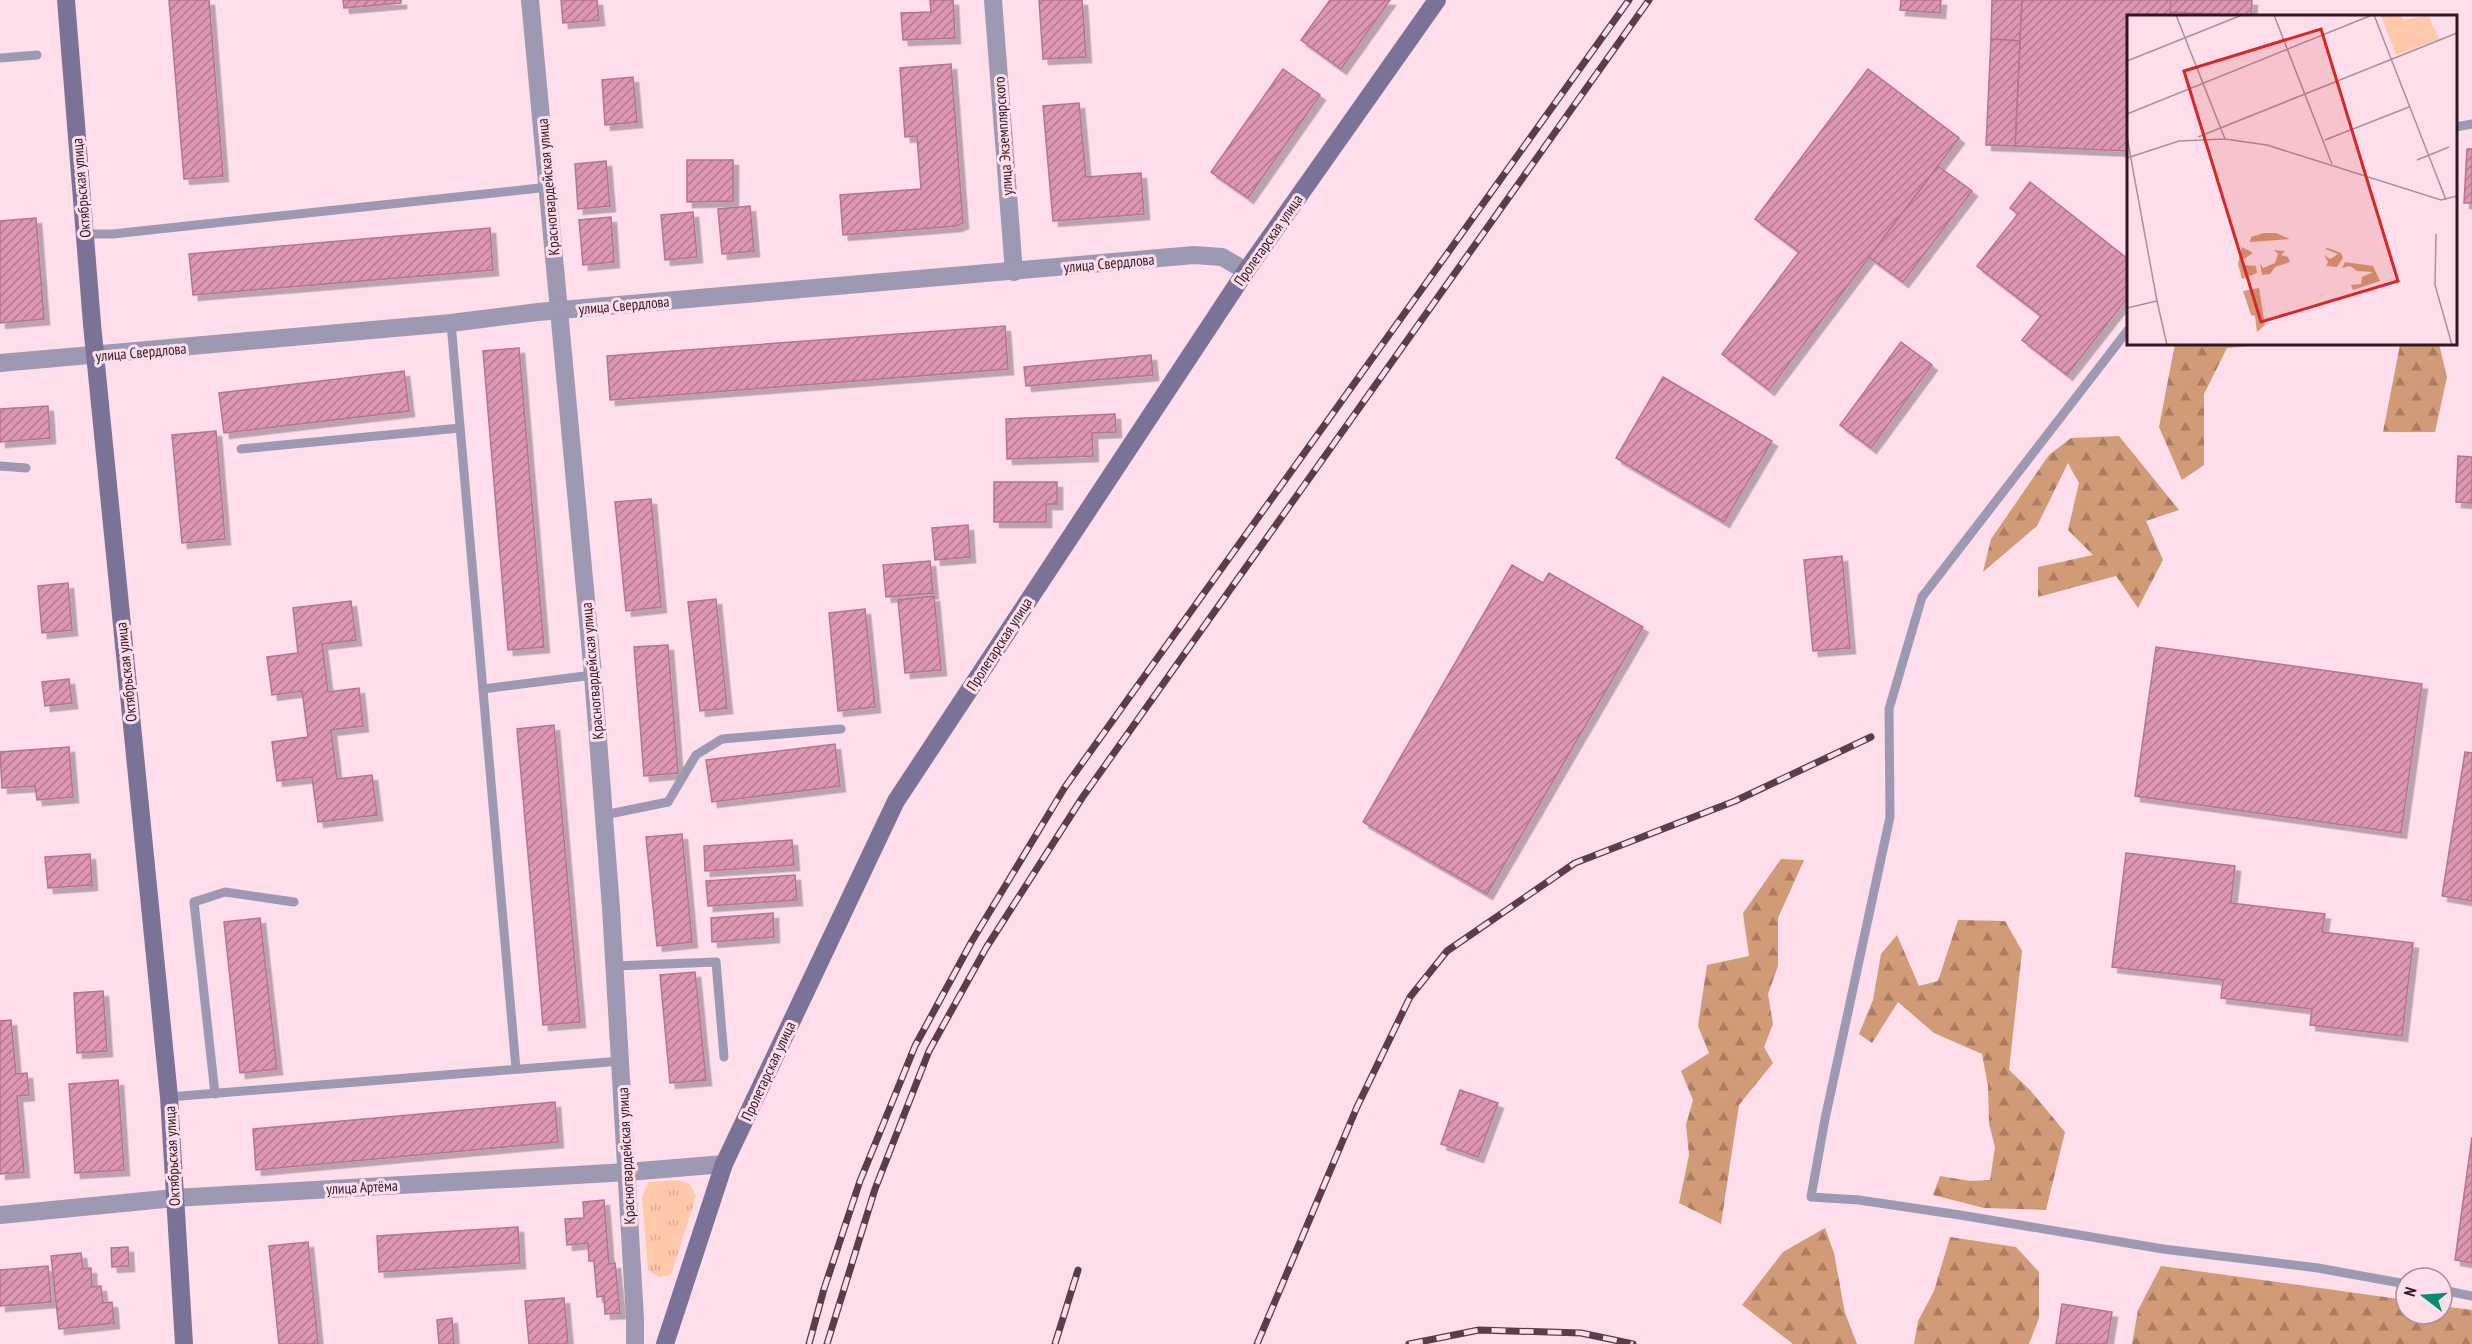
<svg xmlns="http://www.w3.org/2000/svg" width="2472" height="1344" font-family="'PT Sans Narrow',sans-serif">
  <defs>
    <pattern id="grass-tufts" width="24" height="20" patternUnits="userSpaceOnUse" patternTransform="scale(1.5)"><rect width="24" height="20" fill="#fdc9aa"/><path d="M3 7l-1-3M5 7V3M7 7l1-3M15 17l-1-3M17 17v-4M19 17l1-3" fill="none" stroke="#d9ac92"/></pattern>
    <pattern id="forest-firs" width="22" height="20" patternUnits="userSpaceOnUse" patternTransform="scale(1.5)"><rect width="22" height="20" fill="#d19b78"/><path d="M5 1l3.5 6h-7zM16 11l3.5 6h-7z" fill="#aa7d62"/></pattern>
    <pattern id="building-hatch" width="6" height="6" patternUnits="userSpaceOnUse" patternTransform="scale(1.5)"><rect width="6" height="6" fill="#dd96b3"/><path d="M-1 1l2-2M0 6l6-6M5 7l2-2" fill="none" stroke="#b47991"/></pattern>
    <filter id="shadow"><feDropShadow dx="5.5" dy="5.5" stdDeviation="0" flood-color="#0004"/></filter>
  </defs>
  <rect width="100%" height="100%" fill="#fddeea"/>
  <path fill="url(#grass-tufts)" d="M677,1180l13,4 6,12 -25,79 -12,2 -11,-7 -6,-73 7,-15z"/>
  <g fill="url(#forest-firs)">
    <path d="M2175,344h97l-45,4 -23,46v71l-22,15 -23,-53z"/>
    <path d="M2398,344h41l8,33 -12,55h-52l17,-87z"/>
    <path d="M2119,436l60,74 -33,11 17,39 -25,48 -22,-32 -78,21v-30l55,-12 -25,-25 11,-47 -11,-20 -31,63 -54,46 8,-33 58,-84 22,-17z"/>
    <path d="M1781,859l23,1 -26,58v48l-10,28 5,30 -9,23 9,16 -34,42 -18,119 -42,-21 10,-48 -3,-30 7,-25 -12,-29 28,-18 -11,-27 9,-61 42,-9 -6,-43z"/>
    <path d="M1958,920l47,1 17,30 -13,119 21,20 35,42 -19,78 -62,-2 -51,-13 7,-19 30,5 20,-1 5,-33 -6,-23 -1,-38 -6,-32 -48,-21 -36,-31 -26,41 -13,-9 14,-34 8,-46 16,-19 22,51 19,-5z"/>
    <path d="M1825,1228l9,25 11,60 12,31h-64l-51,-39 41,-53z"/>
    <path d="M1950,1237l66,10 23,25v46l-10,26h-115l4,-23 16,-30z"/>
    <path d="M2161,1266l245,34v14h36v-8l30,4v34h-340l6,-34z"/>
  </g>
  <g fill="url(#building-hatch)" stroke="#b87391" stroke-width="1.5" filter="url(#shadow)">
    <path d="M169,0h40l14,176 -39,3z"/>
    <path d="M343,0h58v3l-57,5z"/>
    <path d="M561,0h36l2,20 -36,3z"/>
    <path d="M930,0h23l2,38 -52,2 -2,-27 30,-1z"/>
    <path d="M1039,0h43l4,57 -43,2z"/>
    <path d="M1330,0h60l-49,69 -40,-29z"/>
    <path d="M1901,0h40l-1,13 -40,-3z"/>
    <path d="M1992,0h30l-2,41 -29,-2z"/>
    <path d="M2022,0h149l-1,16h-42v135l-113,-5z"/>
    <path d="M2171,0h81l-1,16 -81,-4z"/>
    <path d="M1991,39l29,2 -5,105 -29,-1z"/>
    <path d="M951,64l12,159 -7,3 -113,9 -3,-40 81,-6 -4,-53 -12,1 -5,-69z"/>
    <path d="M1283,69l37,26 -72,103 -37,-26z"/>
    <path d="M1868,69l91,69 -190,252 -47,-36 77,-102 -44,-33z"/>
    <path d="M633,77l4,45 -32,3 -3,-45z"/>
    <path d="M1079,103l7,74 55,-4 3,41 -91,7 -10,-115z"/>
    <path d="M2467,149h5v54h-8z"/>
    <path d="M687,160h46v41l-46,1z"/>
    <path d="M606,161l4,45 -32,3 -3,-45z"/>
    <path d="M1938,166l34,25 -69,91 -34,-25z"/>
    <path d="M2030,182l98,77v38l-61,78 -45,-35 19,-24 -64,-50 41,-52 -8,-6z"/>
    <path d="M750,206l4,45 -32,3 -4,-45z"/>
    <path d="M693,212l4,45 -32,3 -4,-45z"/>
    <path d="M611,217l3,45 -31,3 -4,-45z"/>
    <path d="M36,218l8,101 -44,4v-102z"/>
    <path d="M490,228l3,42 -300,25 -4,-41z"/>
    <path d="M1005,326l3,43 -398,31 -3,-44z"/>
    <path d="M1901,342l31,23 -61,83 -31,-23z"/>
    <path d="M519,348l25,299 -36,3 -25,-299z"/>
    <path d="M1151,355l2,20 -127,11 -2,-19z"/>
    <path d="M404,371l5,40 -185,22 -5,-40z"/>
    <path d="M1663,377l109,64 -48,81 -108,-64z"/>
    <path d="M48,406l2,32 -50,4v-33z"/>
    <path d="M1115,414l1,18 -24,1 1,23 -86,3 -1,-40z"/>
    <path d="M216,431l9,108 -43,4 -10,-108z"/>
    <path d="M2458,456l14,1v46l-16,-1z"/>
    <path d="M994,482h63v22h-11v18h-52z"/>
    <path d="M651,499l10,108 -35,4 -11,-109z"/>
    <path d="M968,525l2,32 -35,3 -3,-32z"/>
    <path d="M1842,556l8,92 -37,3 -9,-91z"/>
    <path d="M930,561l3,32 -47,4 -3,-32z"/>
    <path d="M1512,565l31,18 6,-10 94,54 -156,267 -124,-72z"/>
    <path d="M68,583l4,47 -30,3 -4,-47z"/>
    <path d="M934,596l7,74 -36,3 -7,-73z"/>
    <path d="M716,599l11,109 -27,3 -12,-109z"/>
    <path d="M351,601l5,39 -34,4 6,48 31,-4 4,38 -32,4 6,49 35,-4 5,40 -59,7 -6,-45 -35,4 -5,-39 36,-5 -6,-46 -30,4 -5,-38 31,-4 -5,-45z"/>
    <path d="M865,609l10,98 -37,4 -9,-98z"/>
    <path d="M668,645l10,128 -34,3 -10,-129z"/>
    <path d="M2156,647l266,37 -21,149 -266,-37z"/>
    <path d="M69,679l3,24 -27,3 -3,-24z"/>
    <path d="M554,725l26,297 -37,3 -26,-296z"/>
    <path d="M835,744l5,42 -128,16 -6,-42z"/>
    <path d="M69,747l4,50 -36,3 -2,-14 -33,2 -2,-36z"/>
    <path d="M2465,752l7,1v148l-30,-5z"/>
    <path d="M682,834l10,108 -35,4 -11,-109z"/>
    <path d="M792,840l2,25 -89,6 -1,-25z"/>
    <path d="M2126,853l109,13 -4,37 94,11 -3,18 91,11 -11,93 -92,-11 2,-16 -91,-11 2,-18 -111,-13z"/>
    <path d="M90,854l2,31 -44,3 -3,-31z"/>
    <path d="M795,875l2,25 -89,6 -2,-25z"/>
    <path d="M773,913l1,24 -62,5 -1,-24z"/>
    <path d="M260,918l17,151 -37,4 -16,-151z"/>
    <path d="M695,972l11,108 -36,3 -10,-108z"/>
    <path d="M103,991l4,60 -30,2 -3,-60z"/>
    <path d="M11,1020l5,54 11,-1 2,22 -12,1 7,76 -24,2v-153z"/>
    <path d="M118,1080l6,90 -49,3 -6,-89z"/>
    <path d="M1460,1090l38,13 -20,54 -37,-13z"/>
    <path d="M555,1102l3,40 -302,28 -3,-41z"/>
    <path d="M2472,1137v126l-17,-3z"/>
    <path d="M604,1200l5,64 6,-1 5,50 -15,1 -1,-18 -7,1 -3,-36h-5l-1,-18 -21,2 -2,-26 19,-1 -1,-16z"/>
    <path d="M518,1227l2,36 -141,9 -2,-36z"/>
    <path d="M308,1242l10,102h-39l-10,-98z"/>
    <path d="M128,1247l1,19 -17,1 -1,-19z"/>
    <path d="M81,1253l2,16 8,-1 1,19 9,-1 2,17 9,-1 2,21 -55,6 -8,-73z"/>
    <path d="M48,1266l3,36 -51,4v-36z"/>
    <path d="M564,1298l4,46h-39l-4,-43z"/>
    <path d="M2062,1304l50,8 -5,32h-51z"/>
    <path d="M452,1318l2,26h-15l-2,-24z"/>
  </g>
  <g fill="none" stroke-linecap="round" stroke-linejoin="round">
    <g stroke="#9d99b2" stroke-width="9">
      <path d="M0,58l37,-3"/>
      <path d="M2456,127l16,-3"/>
      <path d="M85,234h28l436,-47"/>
      <path d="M451,323l65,746"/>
      <path d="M2128,330l-206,267 -33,112 1,108 -65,302 -14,78 48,3 101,15 203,34 155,19 88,16"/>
      <path d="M241,449l219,-21"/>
      <path d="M0,466l26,2"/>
      <path d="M483,689l110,-14"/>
      <path d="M604,815l64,-13 28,-47 26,-16 119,-10"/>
      <path d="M615,966l101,-4 8,95"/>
      <path d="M215,1094l-21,-192 31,-10 69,10"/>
      <path d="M169,1097l452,-36"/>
      <path d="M2442,1290l30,6"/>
    </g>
    <g stroke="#9d99b2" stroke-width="18">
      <path d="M530,0l63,675 18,233 24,411v25"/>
      <path d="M993,0l21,272"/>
      <path d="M0,363l451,-40 87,-11 656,-57 28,2 24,14"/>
      <path d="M0,1215l175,-17 453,-26 96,-8"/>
    </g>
    <g stroke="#7a7397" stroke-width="18">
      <path d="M66,0l26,324 77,773 15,247"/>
      <path d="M665,1344l59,-180 172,-363 350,-530 191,-271"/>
    </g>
    <g stroke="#593d49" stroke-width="7">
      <g id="rail">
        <path d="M809,1344l15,-55 36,-108 55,-135 57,-105 93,-154 564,-787"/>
        <path d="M827,1344l48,-155 54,-138 57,-103 96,-150 567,-798"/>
        <path d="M1055,1344l23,-74"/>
        <path d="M1257,1344l100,-237 53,-110 37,-46 128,-88 160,-62 136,-64"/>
        <path d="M1409,1344l70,-14 102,3 52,11"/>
      </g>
    </g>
    <use href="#rail" stroke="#fddeea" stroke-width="4.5" stroke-dasharray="14" stroke-linecap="butt"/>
  </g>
  <g text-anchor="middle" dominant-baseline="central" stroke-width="6" stroke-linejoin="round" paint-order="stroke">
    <g font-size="15" fill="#311622" stroke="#fddeea">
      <text transform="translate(1003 136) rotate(-94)">улица Экземплярского</text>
      <text transform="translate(548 187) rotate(-95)">Красногвардейская улица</text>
      <text transform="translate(81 188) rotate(-95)">Октябрьская улица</text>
      <text transform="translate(1268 240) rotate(-55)">Пролетарская улица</text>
      <text transform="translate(1109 263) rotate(-5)">улица Свердлова</text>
      <text transform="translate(624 305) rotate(-5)">улица Свердлова</text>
      <text transform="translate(141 352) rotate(-5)">улица Свердлова</text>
      <text transform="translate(999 644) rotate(-57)">Пролетарская улица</text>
      <text transform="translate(592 671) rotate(-95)">Красногвардейская улица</text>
      <text transform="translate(126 672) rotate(-96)">Октябрьская улица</text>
      <text transform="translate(768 1071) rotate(-65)">Пролетарская улица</text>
      <text transform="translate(172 1156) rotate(-93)">Октябрьская улица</text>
      <text transform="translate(626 1156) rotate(-93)">Красногвардейская улица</text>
      <text transform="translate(362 1187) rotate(-3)">улица Артёма</text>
    </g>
  </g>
  <g transform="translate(2127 15)">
    <rect width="330" height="330" fill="#fddeea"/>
    <path d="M274,0l2,5 25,-5 11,24 -43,16 -15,-39z" fill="#fdc9aa"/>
    <path d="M137,218h12l14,6 -40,3 1,-5zM115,232l11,6 -12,8 2,4 13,1 1,7 -15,6 -4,-15zM201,233l13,5 2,5 -6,9 -11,-1 2,-4 -4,-7 6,4 8,-5 -13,-5zM147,235l11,1 -4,4 7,2 2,5 -15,5 -5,7 -8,1 -2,-12 3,5 12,-5 3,-9zM218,247l28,4 7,15 -27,9 -2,-5 10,-1 1,-7 11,-5 -16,-1 -7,-5 -8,2zM132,273l6,37 -8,7 -2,-16 -4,-1 -8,-24z" fill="#d19b78"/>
    <path fill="none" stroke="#ab8e9a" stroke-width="1.5" d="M49,0l49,124M147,0l58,149M247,0l72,185M0,46l115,-46M0,99l245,-99M0,122l30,164 -30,7M71,122l259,-104M198,125l84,-33M0,143l52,-17 46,-2 42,6 174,55 16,-4M290,145l32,-13M309,219l-1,51 17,60M30,286l10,44"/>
    <path fill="#d62828" fill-opacity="0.15" stroke="#d62828" stroke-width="3" d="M194,14l77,252 -137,41 -77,-251z"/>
    <rect width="330" height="330" fill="none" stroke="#311622" stroke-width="3"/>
  </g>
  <g transform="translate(2424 1296) rotate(287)"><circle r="28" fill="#fddeea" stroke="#ab8e9a" stroke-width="1.5"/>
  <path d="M0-4.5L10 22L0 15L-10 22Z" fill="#088c71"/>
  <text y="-9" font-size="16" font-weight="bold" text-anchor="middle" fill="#311622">N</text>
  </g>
</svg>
